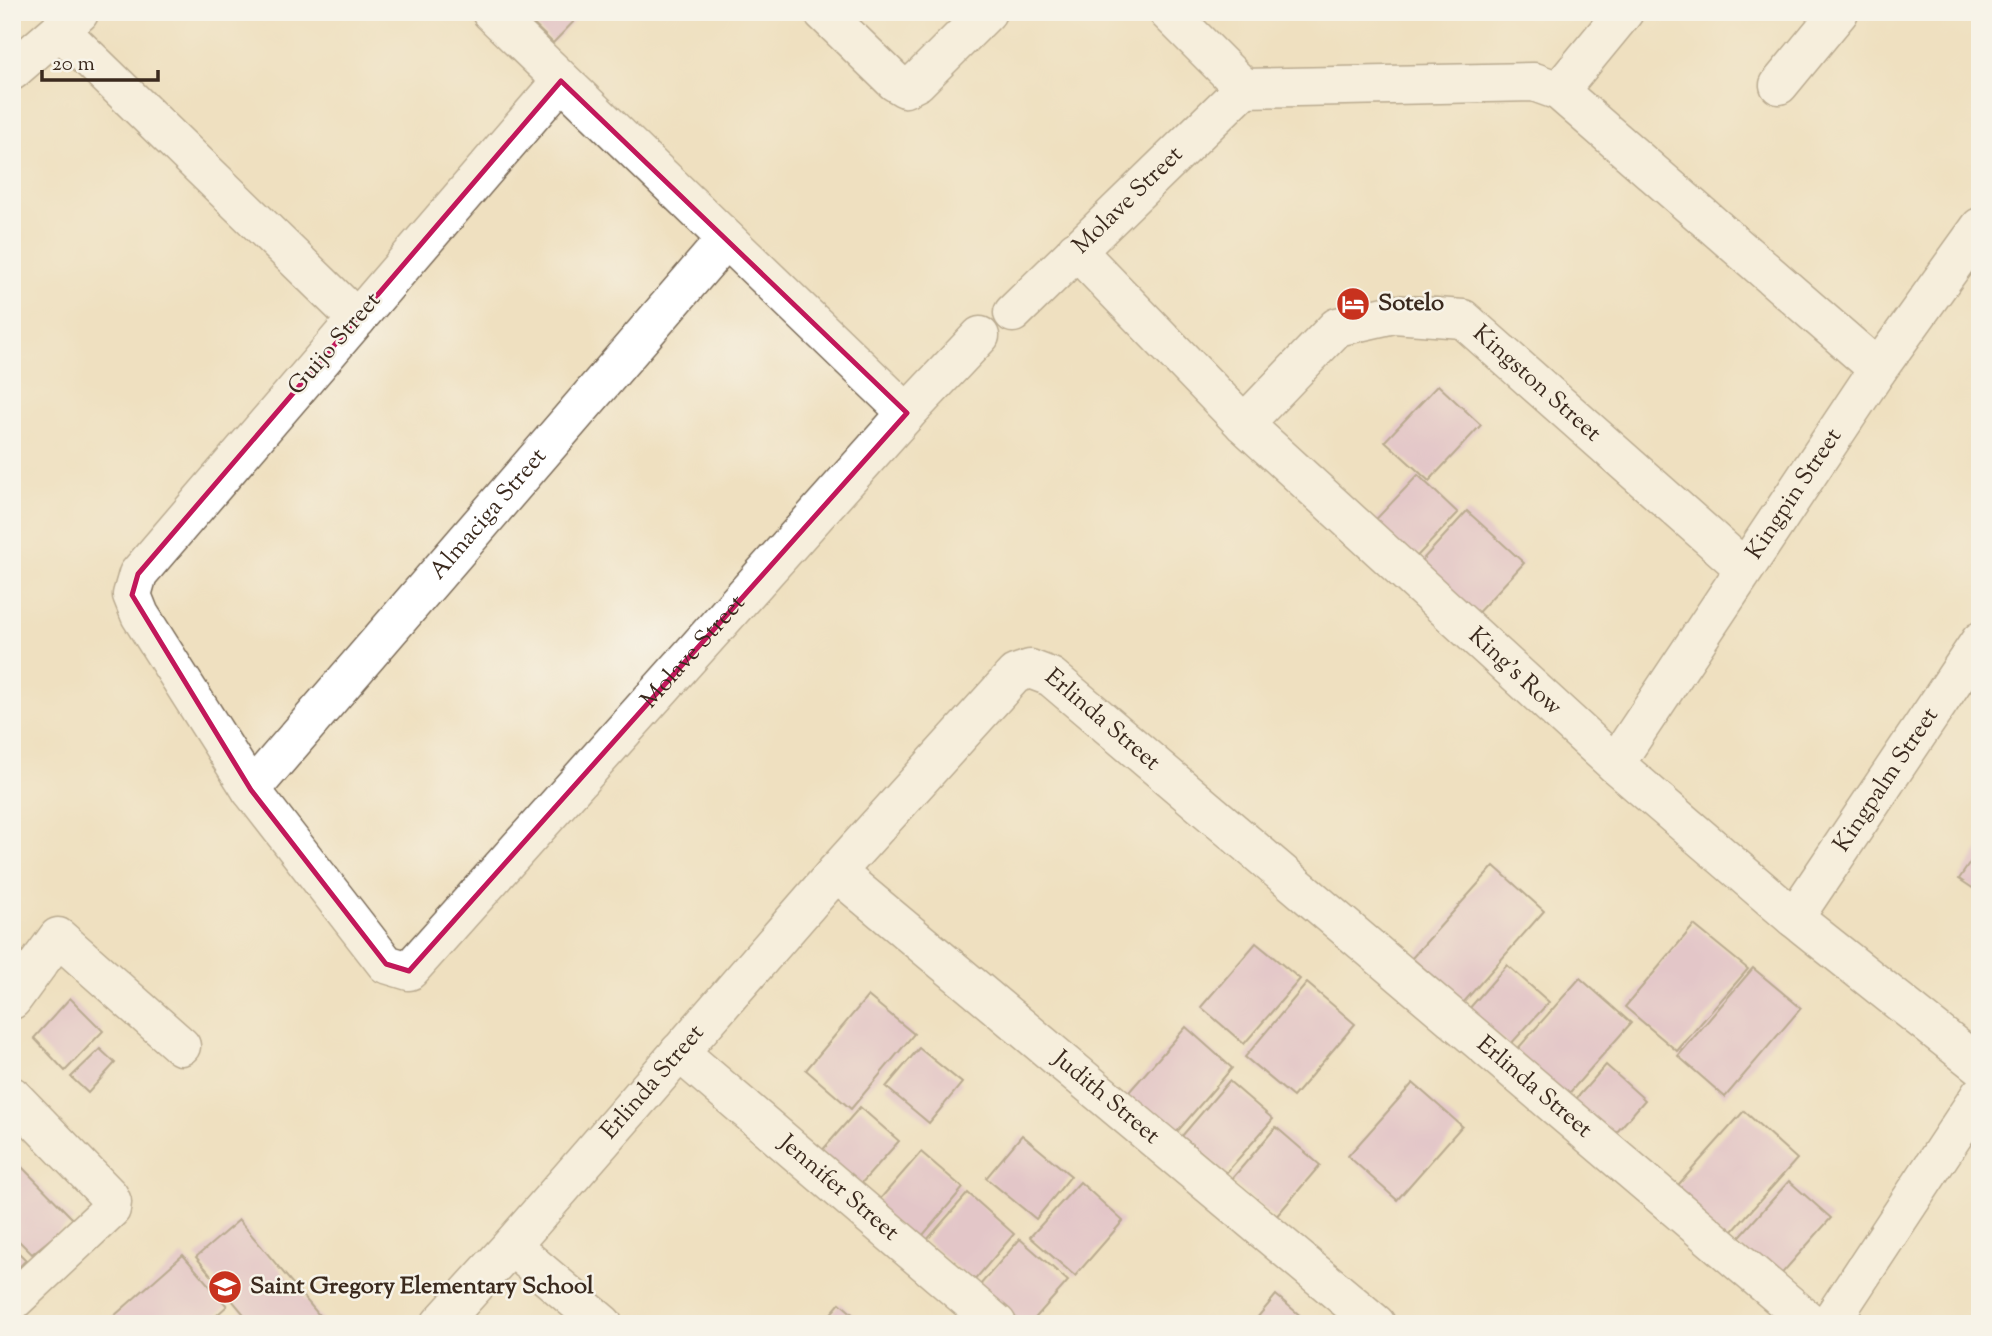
<svg xmlns="http://www.w3.org/2000/svg" width="1992" height="1336" font-family="'Sorts Mill Goudy',serif">
  <rect width="100%" height="100%" fill="#f7f3e8"/>
  <filter id="ink" filterUnits="userSpaceOnUse"><feTurbulence type="fractalNoise" baseFrequency=".0143" numOctaves="2"/><feDisplacementMap in="SourceGraphic" scale="14" xChannelSelector="R" yChannelSelector="G"/><feConvolveMatrix kernelMatrix="1 2 1 2 8 2 1 2 1" color-interpolation-filters="sRGB"/></filter>
  <filter id="wash" filterUnits="userSpaceOnUse"><feTurbulence type="fractalNoise" baseFrequency=".00686" numOctaves="4" result="noise"/><feDisplacementMap in="SourceGraphic" scale="28" xChannelSelector="R" yChannelSelector="G"/><feGaussianBlur stdDeviation="1.57" result="paint"/><feColorMatrix in="noise" values="0 0 0 0 0 0 0 0 0 0 0 0 0 0 0 0 0 1.4 0 .05"/><feComposite in="paint" operator="in"/></filter>
  <g filter="url(#wash)">
    <rect width="100%" height="100%" fill="#efe0c0"/>
    <g id="blocks">
      <g fill="#d5a6d3">
        <path d="M521,12h62l-30,31z"/>
        <path d="M1438,385l43,40 -52,56 -44,-40z"/>
        <path d="M1418,475l40,38 -53,56 -41,-37z"/>
        <path d="M1467,511l57,52 -54,58 -56,-52z"/>
        <path d="M1980,848v45l-21,-14z"/>
        <path d="M1494,866l50,45 -81,92 -51,-45z"/>
        <path d="M1694,925l54,44 -71,82 -52,-44z"/>
        <path d="M1256,943l44,36 -56,65 -43,-37z"/>
        <path d="M1507,965l42,37 -40,44 -41,-36z"/>
        <path d="M1753,968l48,40 -76,89 -47,-41z"/>
        <path d="M1580,978l51,45 -67,76 -51,-45z"/>
        <path d="M1307,983l48,41 -62,73 -48,-40z"/>
        <path d="M868,996l46,38 -63,75 -45,-39z"/>
        <path d="M70,998l33,33 -38,40 -31,-33z"/>
        <path d="M1186,1027l46,41 -63,73 -47,-41z"/>
        <path d="M919,1048l43,35 -33,40 -43,-36z"/>
        <path d="M100,1049l15,14 -27,30 -17,-16z"/>
        <path d="M1606,1065l39,35 -36,41 -40,-34z"/>
        <path d="M1229,1081l44,38 -47,54 -44,-37z"/>
        <path d="M1413,1083l49,43 -65,74 -49,-44z"/>
        <path d="M1980,1103v46l-21,-14z"/>
        <path d="M860,1107l39,34 -40,45 -39,-33z"/>
        <path d="M1744,1111l53,48 -72,81 -54,-47z"/>
        <path d="M1276,1127l44,38 -45,53 -44,-38z"/>
        <path d="M1022,1135l49,41 -35,43 -50,-41z"/>
        <path d="M921,1152l42,36 -46,54 -43,-36z"/>
        <path d="M18,1163l56,57 -42,34 -20,-20v-64z"/>
        <path d="M1789,1181l42,37 -55,62 -42,-37z"/>
        <path d="M1080,1182l43,39 -48,55 -45,-39z"/>
        <path d="M968,1193l46,41 -41,48 -47,-41z"/>
        <path d="M239,1220l85,101 -3,3h-69l-56,-67z"/>
        <path d="M1020,1239l48,42 -38,43h-23l-34,-31z"/>
        <path d="M12,1246l14,14 -14,15z"/>
        <path d="M183,1255l44,51 -20,18h-102z"/>
        <path d="M1276,1295l34,29h-58z"/>
        <path d="M840,1303l24,21h-42z"/>
      </g>
    </g>
  </g>
  <g filter="url(#ink)">
    <use href="#blocks" fill-opacity="0" stroke="#7a6a57" stroke-width="2"/>
    <g fill="none" stroke-linecap="round" stroke-linejoin="round">
      <g stroke="#7a6a57" stroke-width="41">
        <g id="minor">
          <path d="M491,12l416,401"/>
          <path d="M823,12l72,70 10,6 12,-6 70,-70"/>
          <path d="M1168,12l76,76 290,-6 25,9 319,278"/>
          <path d="M60,30l297,289"/>
          <path d="M12,71l67,-58"/>
          <path id="s1" d="M561,81l-423,493 -6,21 8,20 111,175 135,174 23,7 498,-558 73,-77"/>
          <path d="M1779,85l60,-73"/>
          <path d="M1559,91l65,-79"/>
          <path id="s2" d="M1076,250l168,174 371,340 179,154 186,148"/>
          <path id="s3" d="M1013,313l231,-225"/>
          <path id="s4" d="M1244,424l93,-97 57,-13 69,5 281,249"/>
          <path id="s5" d="M1615,764l263,-395 102,-142"/>
          <path id="s6" d="M251,790l475,-551"/>
          <path id="s7" d="M836,872l540,452"/>
          <path id="s8" d="M1794,918l186,-277"/>
          <path d="M12,1000l46,-63 123,109"/>
          <path id="s9" d="M679,1052l318,272"/>
          <path d="M12,1096l97,100 3,6 -1,7 -99,93"/>
          <path d="M511,1246l92,78"/>
          <path id="s10" d="M440,1324l71,-78 325,-374 179,-198 15,-5 21,8 761,647"/>
          <path d="M1829,1324l151,-229"/>
        </g>
      </g>
      <use href="#minor" stroke="#fff" stroke-width="38"/>
    </g>
  </g>
  <path d="M0 0H1992V1336H0ZM561,81l346,332 -498,558 -23,-7 -135,-174 -119,-195 6,-21z" fill="#efe0c0" fill-opacity=".55" fill-rule="evenodd"/>
  <path fill="none" stroke="#c2185b" stroke-width="5" stroke-linejoin="round" d="M561,81l346,332 -498,558 -23,-7 -135,-174 -119,-195 6,-21z"/>
  <defs>
    <g id="hotel-disc" transform="scale(1.75)"><circle r="9.5" fill="#c8321e" stroke="#f7f3e8"/><path d="M-6-4.5h1.5V1H6V5H4.5V3h-9V5H-6ZM-4 0a1.8 1.8 0 1 1 3.6 0ZM.5 0V-2.5h3Q6-2.5 6 0Z" fill="#fff"/></g>
    <g id="school-disc" transform="scale(1.75)"><circle r="9.5" fill="#c8321e" stroke="#f7f3e8"/><path d="M0-5L7-2L0 1L-7-2ZM-4 1L0 2.5L4 1V4Q0 6-4 4Z" fill="#fff"/></g>
  </defs>
  <g fill-rule="evenodd">
    <use href="#hotel-disc" x="1353" y="304"/>
    <use href="#school-disc" x="225" y="1287"/>
  </g>
  <g text-anchor="middle" dominant-baseline="central" stroke-width="5" stroke-linejoin="round" paint-order="stroke">
    <g font-size="24" fill="#3b2a1e" stroke="#f7f3e8">
      <text stroke="none"><textPath href="#s3" startOffset="161">Molave Street</textPath></text>
      <text transform="translate(335 344) rotate(-49)">Guijo Street</text>
      <text stroke="none"><textPath href="#s4" startOffset="360">Kingston Street</textPath></text>
      <text stroke="none"><textPath href="#s5" startOffset="324">Kingpin Street</textPath></text>
      <text stroke="none"><textPath href="#s6" startOffset="364">Almaciga Street</textPath></text>
      <text stroke="none"><textPath href="#s1" startOffset="1572">Molave Street</textPath></text>
      <text stroke="none"><textPath href="#s2" startOffset="609">King's Row</textPath></text>
      <text stroke="none"><textPath href="#s10" startOffset="973">Erlinda Street</textPath></text>
      <text stroke="none"><textPath href="#s8" startOffset="166">Kingpalm Street</textPath></text>
      <text stroke="none"><textPath href="#s10" startOffset="322">Erlinda Street</textPath></text>
      <text stroke="none"><textPath href="#s10" startOffset="1540">Erlinda Street</textPath></text>
      <text stroke="none"><textPath href="#s7" startOffset="352">Judith Street</textPath></text>
      <text stroke="none"><textPath href="#s9" startOffset="210">Jennifer Street</textPath></text>
    </g>
    <g font-size="24" font-weight="bold" fill="#3b2a1e" stroke="#f7f3e8" text-anchor="start">
      <text x="1378" y="304">Sotelo</text>
      <text x="250" y="1287">Saint Gregory Elementary School</text>
    </g>
  </g>
  <rect width="1992" height="1336" fill="none" stroke="#f7f3e8" stroke-width="42"/>
  <path d="M42 70v10h116v-10" fill="none" stroke="#3b2a1e" stroke-width="3.5"/>
  <text x="52" y="70" font-size="21" fill="#3b2a1e" stroke="#f7f3e8" stroke-width="5" paint-order="stroke">20 m</text>
</svg>
